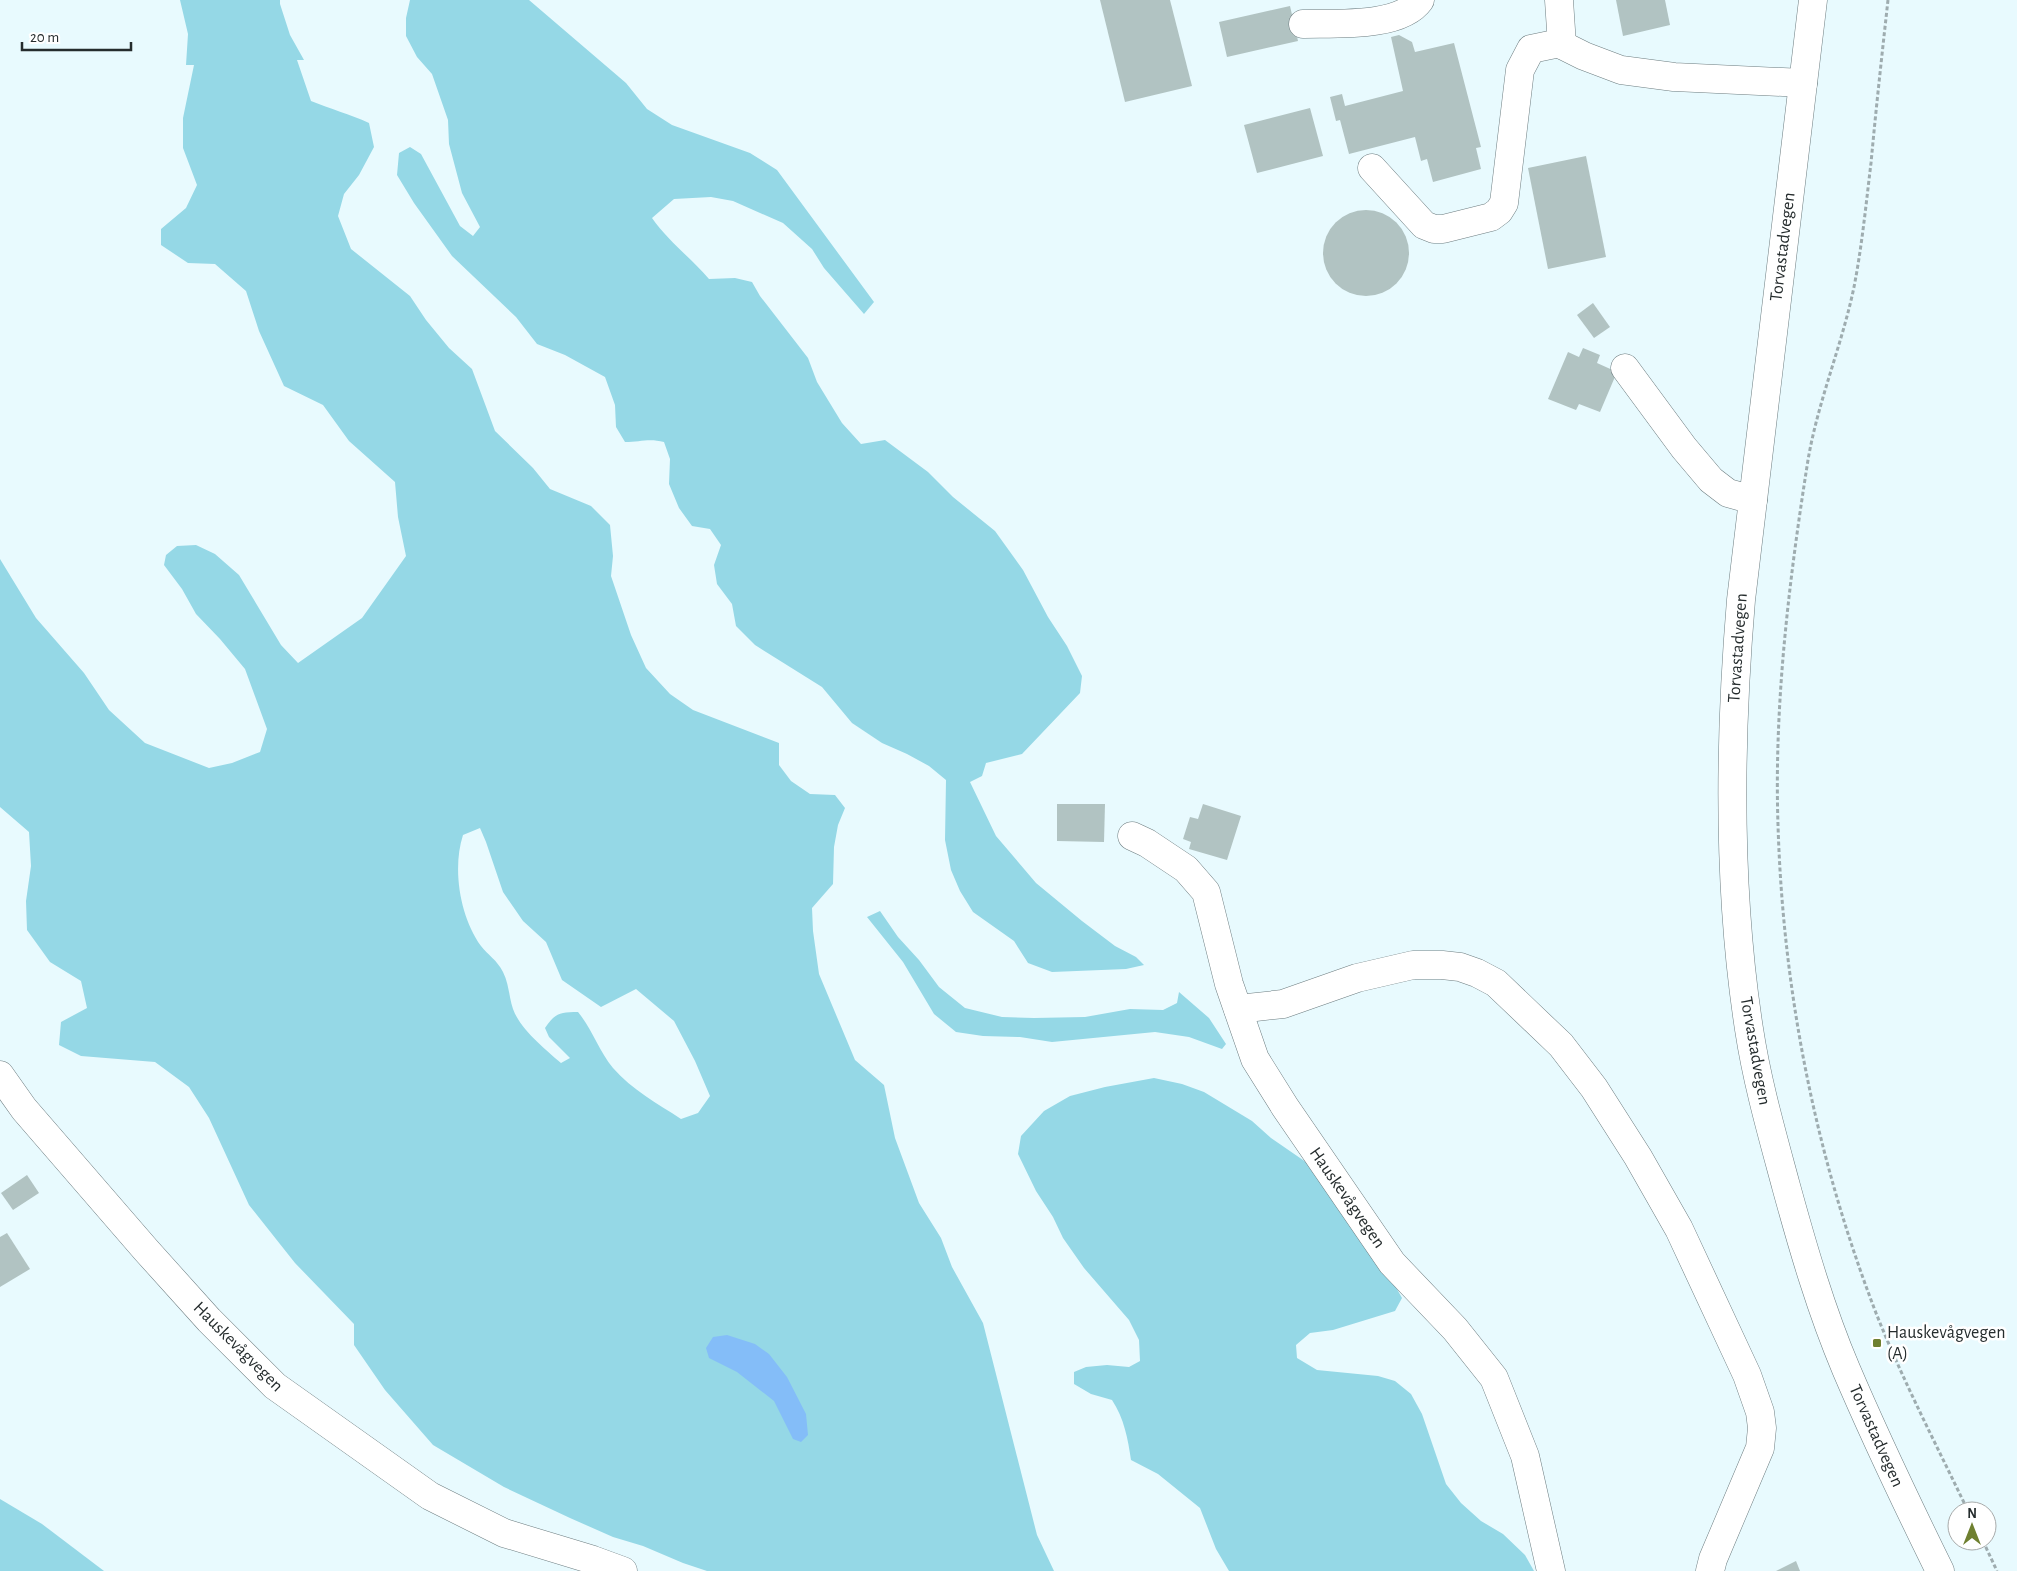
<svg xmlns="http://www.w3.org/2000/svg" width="2017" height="1571" font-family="'Alegreya Sans',sans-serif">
  <rect width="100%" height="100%" fill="#e8fafe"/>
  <g fill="#95d8e6" fill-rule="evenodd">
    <path d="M180,0h100v4l10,31 14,25h-7l14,41c19,8 39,13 58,22l5,24 -15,28 -15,19 -6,22 13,33 59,47 16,24 23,28 23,21 23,62 38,37 17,21 41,17 19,19 3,31 -2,20 20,59 15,33 24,26 23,16 86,33v22l12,16 19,13 25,1 10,13 -7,17 -4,22 -1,37 -21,24 1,23 6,43 36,86 29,25 11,53 24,65 22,35 11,29 31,56 54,212 17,36h-347l-24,-8 -40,-17 -30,-9 -43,-19 -66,-31 -71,-42 -48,-55 -31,-45v-21l-59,-61 -46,-58 -40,-87 -20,-31 -34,-25 -74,-6 -22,-11 2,-23 26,-14 -6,-27 -31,-19 -23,-32 -1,-29 5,-35 -2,-34 -29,-25v-248l36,59 48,55 25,37 36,33 64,25 23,-5 28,-11 7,-23 -22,-60 -25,-30 -24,-25 -14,-25 -18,-24 2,-10 11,-9 19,-1 19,9 24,21 42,70 17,18 64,-45 44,-62 -8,-39 -3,-35 -46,-41 -26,-36 -39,-19 -25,-55 -13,-40 -31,-27 -27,-1 -27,-18v-16l25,-21 11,-23 -14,-37v-30l11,-53h-8l2,-31zM480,828l6,14 17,50 20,29 23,21 16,38 39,27 35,-18 38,32 21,40 15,35 -12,17 -17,6c-24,-16 -49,-29 -68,-51 -14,-17 -21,-39 -35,-56 -18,0 -23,1 -33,16l4,9 21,21 -9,5c-15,-13 -41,-34 -48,-54 -4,-12 -4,-25 -10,-37 -6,-12 -15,-17 -22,-26 -21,-29 -29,-77 -18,-111z"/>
    <path d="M410,0h119l97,83 21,26 25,16 78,28 27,17 97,132 -10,12 -40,-46 -12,-19 -29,-26 -50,-22 -22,-4 -37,2 -22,19c16,23 39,40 57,61l26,-1 17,4 8,14 48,62 9,24 25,41 19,21 24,-4 43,32 25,25 42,34 28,39 25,47 19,29 15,30 -2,17 -58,61 -36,9 -4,13 -12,6 26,54 40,47 46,38 33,25 21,11 8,8 -18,4 -74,3 -24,-9 -14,-22 -41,-29 -13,-21 -9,-21 -6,-30 1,-60 -17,-14 -22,-12 -25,-11 -30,-20 -30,-36 -67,-42 -19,-19 -4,-22 -15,-20 -3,-19 7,-20 -11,-16 -18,-3 -13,-18 -10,-24 1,-25 -6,-17c-15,-4 -24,0 -39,0l-9,-15 -1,-22 -10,-28 -40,-22 -28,-11 -21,-27 -64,-61 -38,-53 -17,-28 2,-22 11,-6 11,7 39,72 13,10 7,-9 -18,-34 -13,-49 -1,-24 -16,-46 -15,-17 -11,-21v-18z"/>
    <path d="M880,911l18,26 21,23 20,27 26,21 37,9 32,1 51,-1 45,-8 33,1 14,-7 2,-11 30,26 17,26 -4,5 -33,-12 -34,-5 -103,10 -32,-5 -37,-1 -27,-4 -22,-18 -31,-52 -36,-45z"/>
    <path d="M1154,1078l28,6 22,8 48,29 19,17 45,31 73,106 13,23 -7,13 -62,19 -23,3 -14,12 1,13 20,12 61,6 17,5 16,13 11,20 24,70 15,19 20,18 22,13 22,21 9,16h-305l-13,-22 -16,-41 -42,-34 -27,-14c-3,-21 -7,-42 -19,-60l-21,-6 -17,-10v-12l12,-5 21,-2 22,2 11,-6 -1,-21 -10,-20 -45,-52 -21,-30 -10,-21 -17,-26 -18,-37 3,-18 23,-25 26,-15 35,-9z"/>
    <path d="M0,1499l42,25 62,47h-104z"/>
  </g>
  <path fill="#84bdf8" d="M727,1335l28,9 14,10 18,23 19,37 2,21 -7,7 -8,-3 -19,-38 -37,-29 -28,-14 -3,-10 7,-11z"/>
  <g fill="#b1c3c2">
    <path d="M1100,0h70l22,86 -67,16z"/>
    <path d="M1616,0h49l5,25 -47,11z"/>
    <path d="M1290,6l8,35 -71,16 -8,-35z"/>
    <path d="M1399,35l13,7 3,10 39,-9 27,104 -5,1 5,21 -48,13 -6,-23 -6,2 -6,-24 -66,17 -9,-34 -4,1 -6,-24 12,-3 3,12 58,-15 -12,-54z"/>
    <path d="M1310,108l13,48 -66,17 -13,-48z"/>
    <path d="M1586,156l20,101 -58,12 -20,-101z"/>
    <circle cx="1366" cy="253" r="43"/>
    <path d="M1593,303l17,24 -16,11 -17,-23z"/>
    <path d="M1583,348l17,7 -3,8 20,9 -17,40 -21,-8 -3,6 -28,-11 20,-47 11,5z"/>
    <path d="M1057,804h48l-1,38 -47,-1z"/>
    <path d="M1203,804l38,12 -14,44 -38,-11 2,-7 -8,-3 7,-22 8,2z"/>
    <path d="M27,1175l12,18 -26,17 -12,-17z"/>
    <path d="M7,1233l23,36 -30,18v-50z"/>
    <path d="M1796,1561l4,10h-24z"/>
  </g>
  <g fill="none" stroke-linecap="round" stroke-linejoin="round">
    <g stroke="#6d7d80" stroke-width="29">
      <g id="minor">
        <path d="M1559,0l3,45"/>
        <path d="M1303,24c32,-1 97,4 117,-24"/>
        <path d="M1372,168l52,57 10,4h9l48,-12 8,-6 5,-8 16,-133 11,-21 24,-5 7,1 22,11 37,14 53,7 129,6"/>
        <path d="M1625,368l59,80 27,32 17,13 25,7"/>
        <path d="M1132,836l15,7 39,26 20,23 23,92 26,75 30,48 107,156 63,66 39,49 31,78 26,115"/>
        <path d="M1238,1009l45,-5 74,-26 56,-13h29l18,2 17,6 19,10 65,62 33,43 44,69 41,72 68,146 13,37 2,16 -2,20 -47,111 -3,12"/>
        <path d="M0,1075l24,34 122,141 63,70 66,66 155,110 74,37 89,27 30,11"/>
      </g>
    </g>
    <g stroke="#6d7d80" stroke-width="29">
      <path id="major" d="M1813,0l-72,600c-12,142 -14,287 8,429 8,53 23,105 37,157 17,62 35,124 60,183 29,68 61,135 94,202"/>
    </g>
    <g stroke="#9eacaf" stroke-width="3" stroke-dasharray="4 2.5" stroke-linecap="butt">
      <path d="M1888,0c-6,54 -12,109 -17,163 -5,41 -9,83 -17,124 -12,58 -36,114 -46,173 -19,120 -34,244 -30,365 5,168 38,332 98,488 27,68 61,133 92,198"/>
      <path d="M1983,1541l14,30"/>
    </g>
    <use href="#minor" stroke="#fff" stroke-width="28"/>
    <use href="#major" stroke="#fff" stroke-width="28"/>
  </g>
  <rect fill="#6f8030" stroke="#fff" stroke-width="2" x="1872" y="1338" width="10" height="10" rx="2.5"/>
  <g text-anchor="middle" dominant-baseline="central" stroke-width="5" stroke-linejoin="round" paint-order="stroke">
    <g font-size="18" fill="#252c2d" stroke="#fff">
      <text transform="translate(1783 247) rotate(-83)">Torvastadvegen</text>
      <text transform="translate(1738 648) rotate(-86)">Torvastadvegen</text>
      <text transform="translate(1755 1051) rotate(80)">Torvastadvegen</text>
      <text transform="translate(1347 1198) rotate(55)">Hauskevågvegen</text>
      <text transform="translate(238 1347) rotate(45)">Hauskevågvegen</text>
      <text transform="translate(1876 1436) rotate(66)">Torvastadvegen</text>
    </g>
    <g font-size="18" fill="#252c2d" stroke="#fff" text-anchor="start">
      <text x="1887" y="1333">Hauskevågvegen<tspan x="1887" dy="21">(A)</tspan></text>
    </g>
  </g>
  <g transform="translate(1972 1526)"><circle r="24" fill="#ffffff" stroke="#a8abab"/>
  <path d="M0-4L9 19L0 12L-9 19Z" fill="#6f8030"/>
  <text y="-8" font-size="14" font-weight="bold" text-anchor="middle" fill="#252c2d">N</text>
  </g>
  <path d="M22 42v8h109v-8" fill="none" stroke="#252c2d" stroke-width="2.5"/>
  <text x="30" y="42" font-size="15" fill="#252c2d" stroke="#ffffff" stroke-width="4" paint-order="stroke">20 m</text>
</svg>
